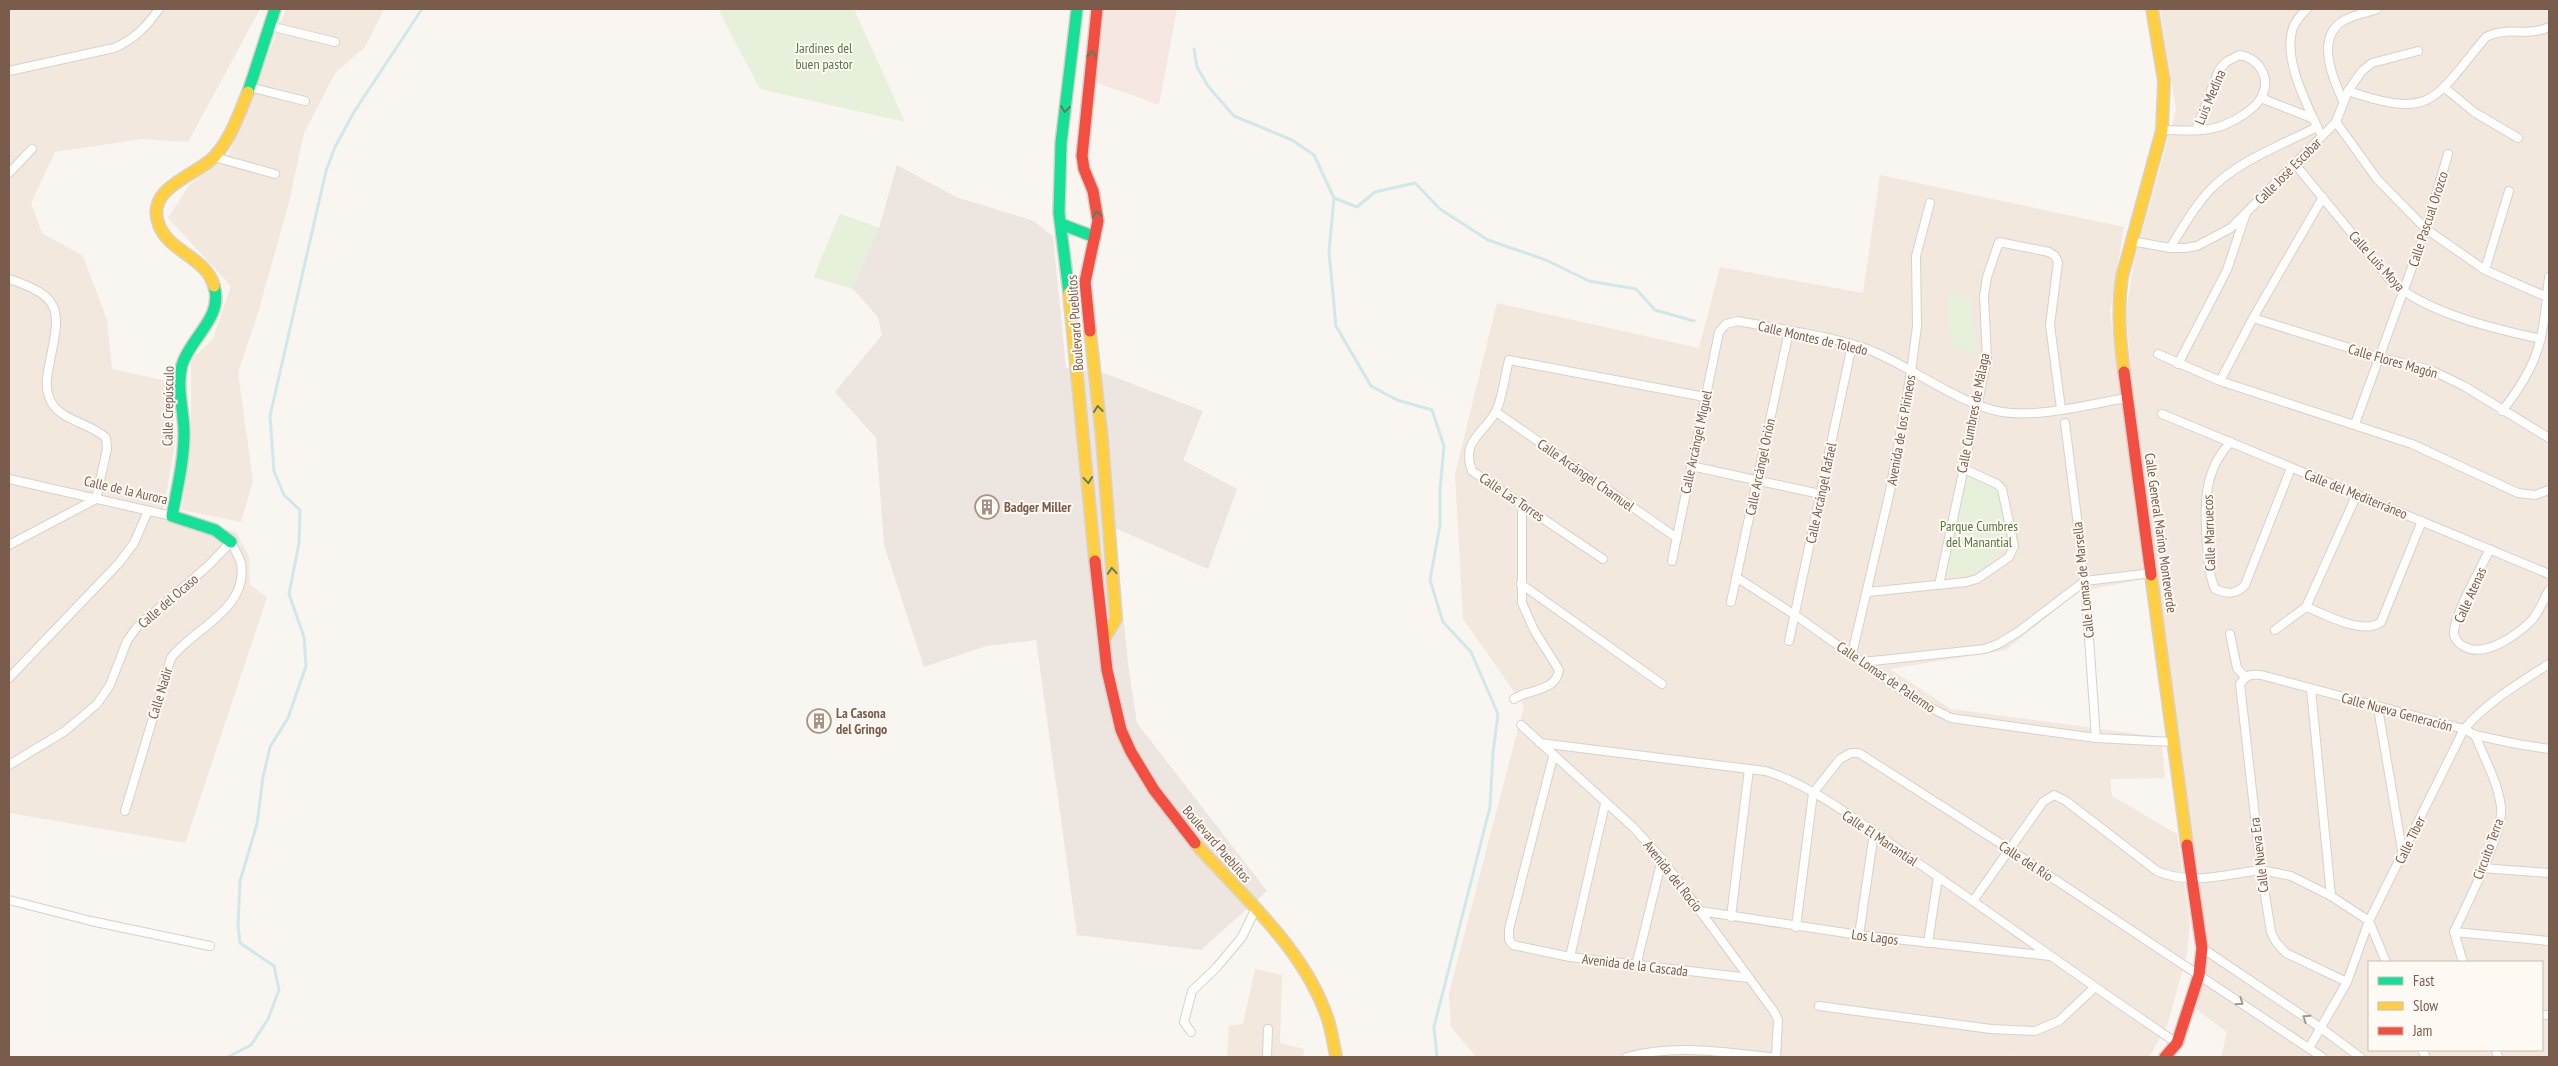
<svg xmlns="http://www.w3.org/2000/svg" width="2558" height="1066" font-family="'PT Sans Narrow',sans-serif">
  <rect width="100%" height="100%" fill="#f9f5f0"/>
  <g fill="#f2e8de" fill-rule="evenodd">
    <path d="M9,9h251l-72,133 -46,-3 -87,13 -24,51 11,30 41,23 24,64 5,49 60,13 3,61 -12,70 73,19 13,25 1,28 17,12 -82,246 -176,-30z"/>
    <path d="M286,9h98l-19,38 -30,26 -31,60 -15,69 -31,111 -20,59 15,109 -12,41 -59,-12 9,-70v-80l22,-21 18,-53 -63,-68 21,-33 40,-31z"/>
    <path d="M2160,9h389v1048h-328l6,-25 -31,-23 10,-65 -75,-574 -5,-57 9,-55 41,-148zM2369,962h173v88h-173z"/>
    <path d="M1880,175l244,52 -14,85 34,267 -67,13 -71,58 -116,19 61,40 210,28 4,41 -55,1 2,17 65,38 13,89 -3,31 -20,72 -18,31h-128l-12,-2v2h-533l-25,-30 -2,-34 75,-287 -61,-87 -8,-145 42,-171 202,45 21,-81 143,26z"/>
    <path d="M1255,969l27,6 -2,68 24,6 -1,8h-76l2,-31 14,-2z"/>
  </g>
  <path fill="#f6e8e1" d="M1104,9h73l-18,96 -64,-23z"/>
  <path fill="#ede5e0" d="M897,165l59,32 78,24 19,16 13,131 38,5 99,38 -20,49 54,29 -29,80 -93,-41 13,136 9,59 130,168 -66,59 -124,-15 -41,-295 -50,6 -62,21 -40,-122 -8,-107 -41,-46 47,-57 -4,-18 -25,-28 -39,-12 26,-63 39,14z"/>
  <g fill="#e7f0db">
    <path d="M718,9h136l51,113 -145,-33z"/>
    <path d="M840,214l39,14 -26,61 -39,-12z"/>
    <path d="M1948,293l23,5 7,56 -27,-8z"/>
    <path d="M1963,474l36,15 8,57 -34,29 -28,-1z"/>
  </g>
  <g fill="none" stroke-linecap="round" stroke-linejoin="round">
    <g stroke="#d0e8ea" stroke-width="3">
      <path d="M1194,49l3,18 11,19 26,30 58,24 22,15 20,43 -5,54 7,74 35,60 26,14 35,10 12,36 -4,44v35l-10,55 13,42 28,30 27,62 -5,39 -3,54 -56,220 3,30"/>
      <path d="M1334,198l23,9 18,-15 40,-9 25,26 48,31 58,20 43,21 47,8 19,21 39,11"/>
      <path d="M228,1057l23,-12 17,-26 11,-29 -5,-24 -34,-23 -2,-18 2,-44 17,-57 6,-47 7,-30 18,-29 18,-52 -2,-29 -15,-43 10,-51 1,-33 -16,-15 -10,-24 -4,-55 56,-245 9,-24 19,-35 68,-103"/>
    </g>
    <g stroke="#d7d1cb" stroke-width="10">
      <g id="street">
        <path d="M2307,9c-6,6 -13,13 -15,22 -8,31 15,73 27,100"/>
        <path d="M270,26l65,16"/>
        <path d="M9,71l105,-23c21,-9 32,-21 45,-39"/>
        <path d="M249,87l56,14"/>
        <path d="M2445,88l29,24 44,26"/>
        <path d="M2348,91c86,29 85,9 138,-54 20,-11 43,0 63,-10"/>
        <path d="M2261,98l53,21"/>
        <path d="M2343,101c-10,-22 -28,-63 0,-80 10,-6 23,-8 34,-12"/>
        <path d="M2336,122l41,57 49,50 59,41 62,27"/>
        <path d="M2162,130c20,0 43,3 62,-5 12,-5 30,-15 37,-27 11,-20 -2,-40 -22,-43l-13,7 -7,8 -23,60"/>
        <path d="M214,157l61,17"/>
        <path d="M2295,164l96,117c35,32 104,48 150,58"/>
        <path d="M9,173l23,-24"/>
        <path d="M2131,241l39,7h15l12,-2 34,-18 105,-106 12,-31 14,-20 10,-8 46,-12"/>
        <path d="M2170,248c12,-19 23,-40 39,-57 28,-30 73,-46 108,-64"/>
        <path d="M2485,270l24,-79"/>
        <path d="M2253,318l125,39 53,13 33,16 85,52"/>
        <path d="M2158,354l62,27 192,63 106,49 17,2 14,-5"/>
        <path d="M2178,364l49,-94 19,-57"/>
        <path d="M2220,381l33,-63 70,-121"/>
        <path d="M2502,411c39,-49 41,-73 47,-134"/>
        <path d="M1496,412l181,126"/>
        <path d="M2162,414l387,160"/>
        <path d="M2065,423l20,158 11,157"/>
        <path d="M2355,424l71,-195 22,-75"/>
        <path d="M2231,442c-28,28 -27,65 -24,102 1,16 2,31 8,45 12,5 21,6 30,-4l46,-117"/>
        <path d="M1691,466l129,28"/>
        <path d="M9,479l163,37"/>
        <path d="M9,545l87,-46 11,-50 -1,-11c-16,-16 -49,-17 -57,-41 -4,-11 -2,-20 0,-31 10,-52 18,-68 -40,-87"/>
        <path d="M2490,549c-8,17 -37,68 -36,84 0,6 6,12 11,14 21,11 53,-13 67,-27 7,-8 12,-21 17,-30"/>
        <path d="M1603,559l-131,-88c-11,-30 10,-36 23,-58 7,-11 10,-39 14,-53l196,37"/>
        <path d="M1672,561l47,-229 7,-8 12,-3c40,8 97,15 134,30 39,16 89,54 130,61 38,6 87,-8 125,-14"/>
        <path d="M1736,577l59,38 119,84 37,19 145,20 76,4"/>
        <path d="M1521,584l141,100"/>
        <path d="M1939,585l48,-226 -3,-63 3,-19 12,-35 50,10 6,4 3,6 -8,63 11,84"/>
        <path d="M1868,592l98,-10 11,-3 32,-22 5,-11 -12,-57 -5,-5 -35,-16"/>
        <path d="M1731,602l58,-271"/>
        <path d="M2306,607c20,7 56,29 75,15l41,-101"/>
        <path d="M2275,630l31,-23 51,-113"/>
        <path d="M2230,634l7,34 8,9"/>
        <path d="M1789,641l63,-296"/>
        <path d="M1852,654l38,-163 21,-119 6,-46 -1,-70 14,-53"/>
        <path d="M1863,662l122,-13 13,-5 20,-12 67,-51 67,-8"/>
        <path d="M9,678l110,-115 15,-20 14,-32"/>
        <path d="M2311,689l20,207"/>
        <path d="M1514,699c14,-10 42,-7 45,-29l-25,-40 -12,-27v-99"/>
        <path d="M2378,708l25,148"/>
        <path d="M1521,725l112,102 29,32 113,154 3,7 -2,37"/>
        <path d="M1540,743l225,28c45,12 104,58 143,85 90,62 178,126 269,187"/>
        <path d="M1553,757l-44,172v11l4,5 57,12 179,21"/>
        <path d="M9,765l56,-34 32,-27 13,-19 17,-44 10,-14 71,-61 23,-24c3,7 8,14 10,21 8,46 -47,65 -70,95l-46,153"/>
        <path d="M2482,868l67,5"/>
        <path d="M9,900l82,21 119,25"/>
        <path d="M1973,901l70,-99 11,-7 12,6 91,70c33,15 70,3 104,-1l30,6 40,20 38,25 17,41"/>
        <path d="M1700,911l159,24 191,21"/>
        <path d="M1731,917l18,-148"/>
        <path d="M1796,927l17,-134 27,-34 11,-6h8l150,96 313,208"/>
        <path d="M2454,932l95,9"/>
        <path d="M1859,935l15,-102"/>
        <path d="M1928,943l10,-66"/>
        <path d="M2202,948l119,80 39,29"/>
        <path d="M1570,957l35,-153"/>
        <path d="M2463,962l-9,-30c12,-26 50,-100 47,-125 -3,-25 -17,-49 -26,-72"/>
        <path d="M1636,966l26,-107"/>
        <path d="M2347,982l-61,-29 -10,-11 -5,-10 -10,-62 -21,-186c6,-9 10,-10 21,-9l203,54 11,6 42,9 32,5"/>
        <path d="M1819,1006l172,23 44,2 24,-10 35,-33"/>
        <path d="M2542,1015h7"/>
        <path d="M1191,1032l-7,-10 8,-31 25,-24 25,-30 13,-27"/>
        <path d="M2309,1048l38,-66 22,-61 95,-192c23,-27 55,-46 85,-65"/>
        <path d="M2422,1050l4,7"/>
        <path d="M2496,1050l2,7"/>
        <path d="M1267,1057l1,-28"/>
        <path d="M1627,1057c48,-13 95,-5 143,0"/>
      </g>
    </g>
    <g stroke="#d9d2cb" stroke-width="14">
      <g id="fast">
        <path d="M248,92l27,-83"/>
        <path d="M1061,224l34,13"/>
        <path d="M214,286c10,31 -24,52 -32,79 -6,22 2,46 2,68 0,28 -7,56 -12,83l43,14 16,12"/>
        <path d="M1069,293l-10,-80 2,-70 16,-134"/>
      </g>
    </g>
    <g stroke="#d9d2cb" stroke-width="14">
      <g id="slow">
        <path d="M214,286c-8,-29 -45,-34 -55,-61 -15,-38 38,-49 56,-69 16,-18 24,-42 33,-64"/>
        <path d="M1069,293l26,268"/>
        <path d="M1090,331l12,108 14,180 -10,17"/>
        <path d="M2124,372c-4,-32 -7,-63 -2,-95l40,-147 2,-49 -12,-72"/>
        <path d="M2151,575l36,270"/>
        <path d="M1195,843c49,55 112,108 134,180 3,11 5,23 7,34"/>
      </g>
    </g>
    <g stroke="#d9d2cb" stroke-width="14">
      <g id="jam">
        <path d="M1090,331l-5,-49 13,-61 -5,-30 -9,-22 -2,-13 15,-147"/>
        <path d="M2124,372l27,203"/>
        <path d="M1095,561l12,109 14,60 10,22 23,38 41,53"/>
        <path d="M2165,1057l12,-14 22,-68 3,-27 -15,-103"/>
      </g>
    </g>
    <use href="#street" stroke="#fefefd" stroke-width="8"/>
    <use href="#fast" stroke="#16e098" stroke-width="11"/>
    <use href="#slow" stroke="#ffcf43" stroke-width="11"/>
    <use href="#jam" stroke="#f24e42" stroke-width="11"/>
  </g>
  <defs><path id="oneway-chevron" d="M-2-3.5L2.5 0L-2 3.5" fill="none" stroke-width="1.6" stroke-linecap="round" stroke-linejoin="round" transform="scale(1.25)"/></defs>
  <g stroke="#617d60">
    <use href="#oneway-chevron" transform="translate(1092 54) rotate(-83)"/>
    <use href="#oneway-chevron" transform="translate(1065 109) rotate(97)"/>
    <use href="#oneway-chevron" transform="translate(1097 214) rotate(-96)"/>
    <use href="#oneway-chevron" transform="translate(1098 409) rotate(-97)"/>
    <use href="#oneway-chevron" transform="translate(1088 480) rotate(85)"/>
    <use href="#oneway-chevron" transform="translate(1112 571) rotate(-94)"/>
  </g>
  <g stroke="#a8958b">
    <use href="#oneway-chevron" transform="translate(2240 1002) rotate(34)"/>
    <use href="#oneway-chevron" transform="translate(2306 1018) rotate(-146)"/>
  </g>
  <defs>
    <g id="building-ring" transform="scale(1.25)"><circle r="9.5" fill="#fffaf3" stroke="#a69286" stroke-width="1.5"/><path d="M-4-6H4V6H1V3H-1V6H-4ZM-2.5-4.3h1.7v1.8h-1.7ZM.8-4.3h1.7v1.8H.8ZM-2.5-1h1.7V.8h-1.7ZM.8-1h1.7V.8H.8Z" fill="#a69286"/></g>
  </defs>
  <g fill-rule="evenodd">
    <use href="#building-ring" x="987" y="507"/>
    <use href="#building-ring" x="819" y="721"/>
  </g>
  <g text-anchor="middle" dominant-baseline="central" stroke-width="4" stroke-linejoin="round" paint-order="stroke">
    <g font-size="14" fill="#537a41" stroke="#fffaf3">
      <text x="824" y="48">Jardines del<tspan x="824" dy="16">buen pastor</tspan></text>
      <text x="1979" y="526">Parque Cumbres<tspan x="1979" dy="16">del Manantial</tspan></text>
    </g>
    <g font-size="14" fill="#7a5c4d" stroke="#fffaf3">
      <text transform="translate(2210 97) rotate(-67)">Luis Medina</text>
      <text transform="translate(2288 171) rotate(-45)">Calle José Escobar</text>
      <text transform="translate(2428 219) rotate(-72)">Calle Pascual Orozco</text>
      <text transform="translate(2377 261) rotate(48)">Calle Luis Moya</text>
      <text transform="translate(1075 323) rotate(-94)">Boulevard Pueblitos</text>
      <text transform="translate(1813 338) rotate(13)">Calle Montes de Toledo</text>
      <text transform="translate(2393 361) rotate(16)">Calle Flores Magón</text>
      <text transform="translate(168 406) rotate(-89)">Calle Crepúsculo</text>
      <text transform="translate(1973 413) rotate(-79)">Calle Cumbres de Málaga</text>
      <text transform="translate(1901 430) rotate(-80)">Avenida de los Pirineos</text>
      <text transform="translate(1696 442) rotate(-78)">Calle Arcángel Miguel</text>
      <text transform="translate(1760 467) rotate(-78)">Calle Arcángel Orión</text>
      <text transform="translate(1586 475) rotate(35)">Calle Arcángel Chamuel</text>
      <text transform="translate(126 490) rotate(13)">Calle de la Aurora</text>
      <text transform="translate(1821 493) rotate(-78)">Calle Arcángel Rafael</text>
      <text transform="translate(2356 494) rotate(22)">Calle del Mediterráneo</text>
      <text transform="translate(1512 497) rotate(34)">Calle Las Torres</text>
      <text transform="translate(2161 533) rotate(82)">Calle General Marino Monteverde</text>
      <text transform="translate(2209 533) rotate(-92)">Calle Marruecos</text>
      <text transform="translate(2083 580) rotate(-96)">Calle Lomas de Marsella</text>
      <text transform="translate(2470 595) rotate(-66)">Calle Atenas</text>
      <text transform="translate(168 601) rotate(-41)">Calle del Ocaso</text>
      <text transform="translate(1886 677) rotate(34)">Calle Lomas de Palermo</text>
      <text transform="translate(160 693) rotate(-73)">Calle Nadir</text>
      <text transform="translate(2397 712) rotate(15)">Calle Nueva Generación</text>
      <text transform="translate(1880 838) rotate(34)">Calle El Manantial</text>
      <text transform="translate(2410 840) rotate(-64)">Calle Tíber</text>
      <text transform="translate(1217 844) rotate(49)">Boulevard Pueblitos</text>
      <text transform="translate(2488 849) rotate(-70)">Circuito Terra</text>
      <text transform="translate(2259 855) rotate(-97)">Calle Nueva Era</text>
      <text transform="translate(2026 861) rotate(33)">Calle del Río</text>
      <text transform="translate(1673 876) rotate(52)">Avenida del Rocío</text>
      <text transform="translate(1875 937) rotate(7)">Los Lagos</text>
      <text transform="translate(1635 965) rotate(7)">Avenida de la Cascada</text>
    </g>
    <g font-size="14" font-weight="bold" fill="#7a5c4d" stroke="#fffaf3" text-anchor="start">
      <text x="1004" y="507">Badger Miller</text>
      <text x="836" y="713">La Casona<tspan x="836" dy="16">del Gringo</tspan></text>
    </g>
  </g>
  <rect width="2558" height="1066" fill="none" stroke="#7a5c4d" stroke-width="20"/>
  <rect x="2368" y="961" width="175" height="90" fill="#fffaf3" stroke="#cabbb1"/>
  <rect x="2378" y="977" width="25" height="8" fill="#16e098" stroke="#cabbb1"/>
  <text x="2413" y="986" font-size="15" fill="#7a5c4d">Fast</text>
  <rect x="2378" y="1002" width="25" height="8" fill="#ffcf43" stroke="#cabbb1"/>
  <text x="2413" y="1011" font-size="15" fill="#7a5c4d">Slow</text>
  <rect x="2378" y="1027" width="25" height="8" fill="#f24e42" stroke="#cabbb1"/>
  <text x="2413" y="1036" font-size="15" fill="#7a5c4d">Jam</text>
</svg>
